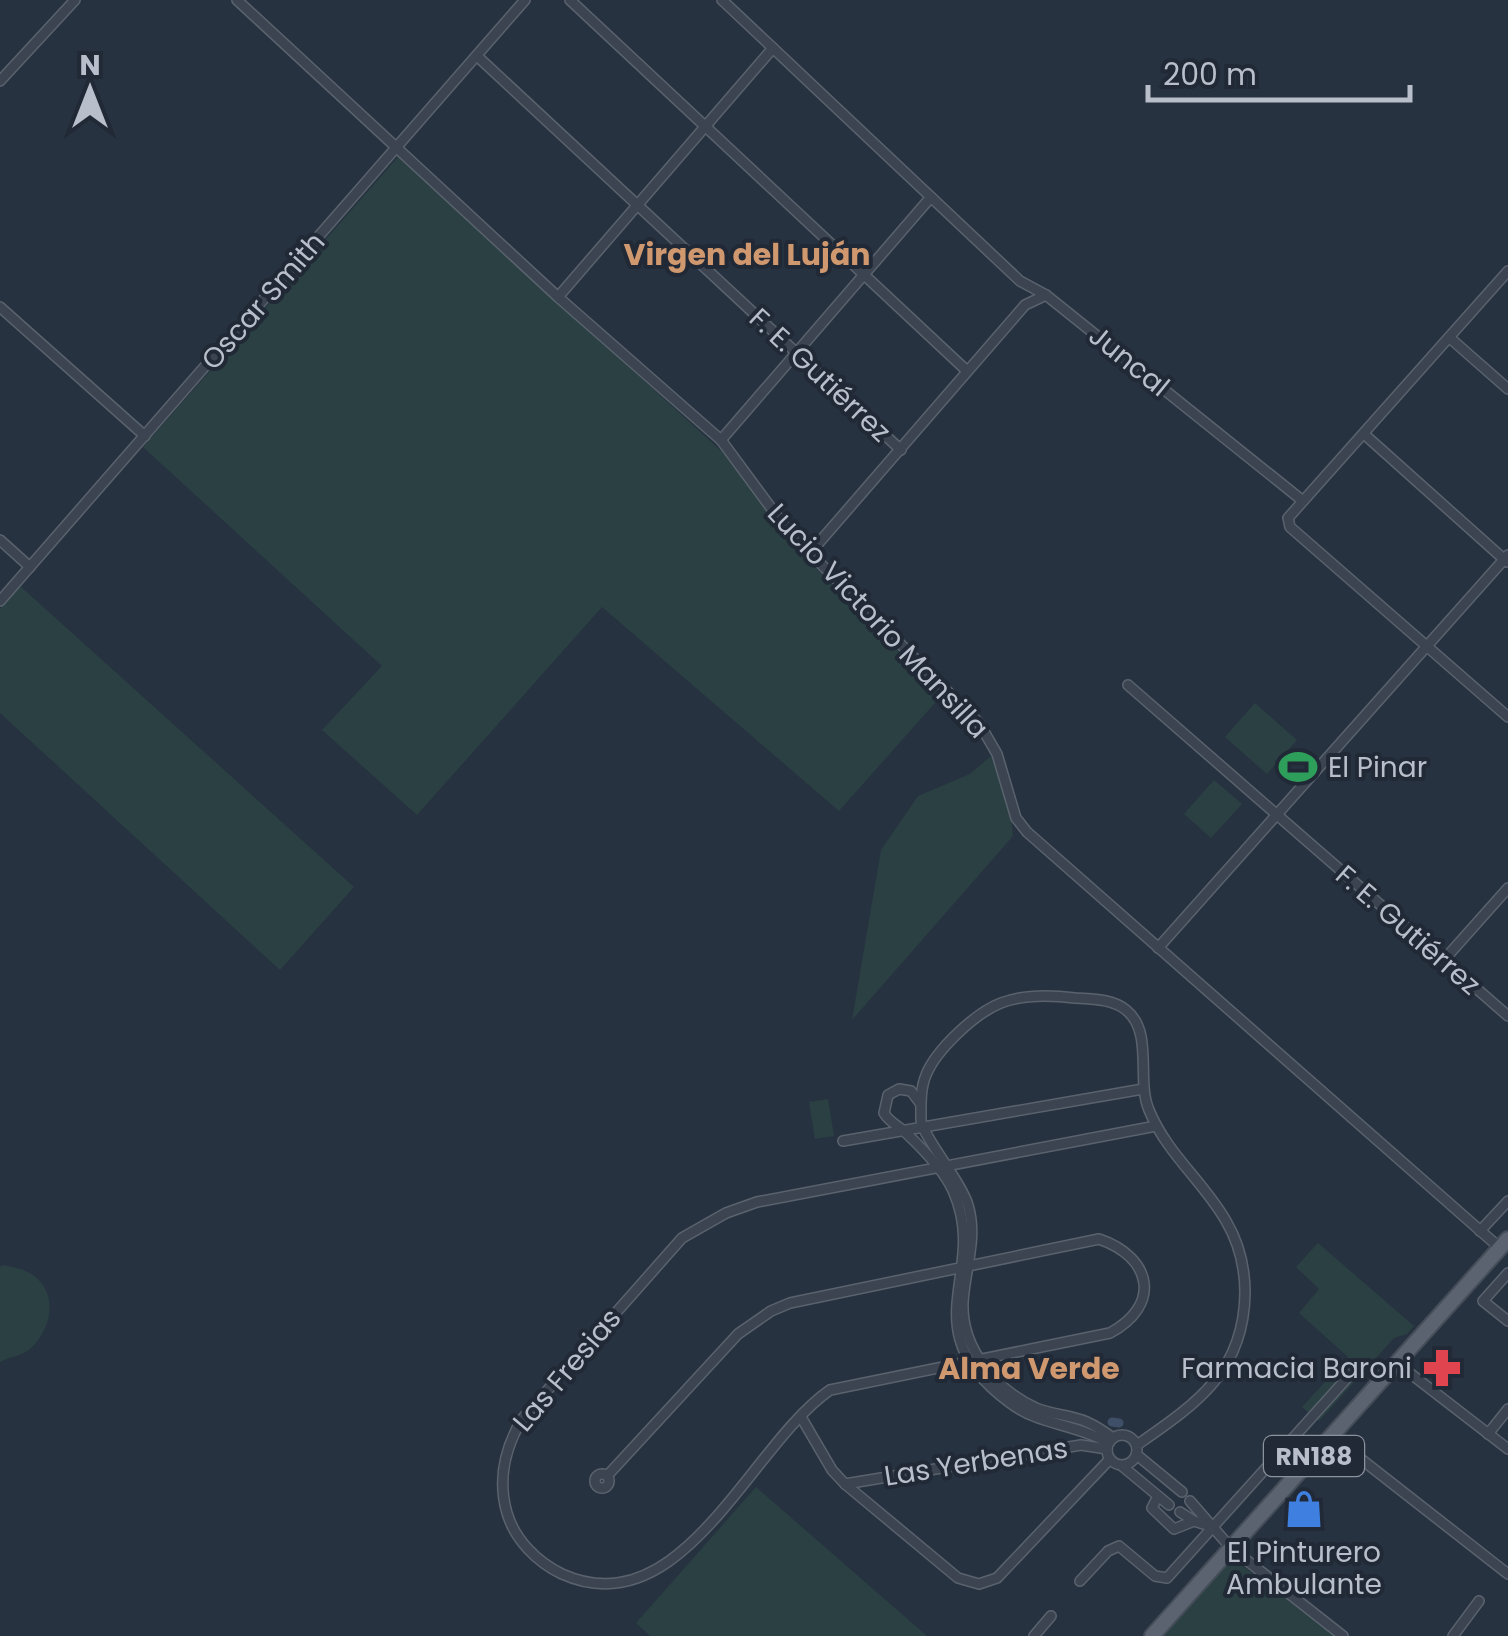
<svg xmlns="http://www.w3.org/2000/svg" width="1508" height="1636" font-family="Poppins,sans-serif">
  <rect width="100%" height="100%" fill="#273240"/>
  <g fill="#2a4042">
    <path d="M398,157l331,301 59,83 154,154 -103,116 -237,-204 -185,208 -95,-85 60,-64 -239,-219z"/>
    <path d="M20,586l334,301 -74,83 -280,-257v-104z"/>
    <path d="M1255,703l42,37 -30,34 -42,-37z"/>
    <path d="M991,756l20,58 2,22 -161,184 29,-170 37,-54 52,-22z"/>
    <path d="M1214,780l28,24 -31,34 -27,-24z"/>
    <path d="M828,1099l6,37 -19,3 -6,-37z"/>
    <path d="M1318,1243l96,83 -7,8 -13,4 -75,83 -17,-14 46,-50 -49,-44 20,-24 -23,-22z"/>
    <path d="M3,1265c9,2 22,4 30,10 26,19 19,55 -4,75 -8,6 -20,7 -29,12v-95z"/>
    <path d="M756,1487l171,149h-277l-14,-13z"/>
    <path d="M1232,1558l103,78h-175z"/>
  </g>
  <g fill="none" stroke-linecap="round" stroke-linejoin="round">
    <path stroke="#3f4f67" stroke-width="9" d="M1112,1422l7,1"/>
    <g stroke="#59626d" stroke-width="12">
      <g id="minor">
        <path d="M237,0l321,297 163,143 67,91 191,192 18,31 19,64 11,14 473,416"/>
        <path d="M570,0l396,370"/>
        <path d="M722,0l298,281 26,14 257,206"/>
        <path d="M477,56l424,394"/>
        <path d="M0,81l75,-81"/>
        <path d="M1508,271l-220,247 2,9 218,190"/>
        <path d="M558,297l215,-249"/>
        <path d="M0,307l145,129"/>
        <path d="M1450,338l58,51"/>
        <path d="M1364,434l143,128"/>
        <path d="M721,440l210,-243"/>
        <path d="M0,540l30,27"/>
        <path d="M810,553l215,-248 21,-10"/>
        <path d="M0,601l525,-601"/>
        <path d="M1128,685l380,331"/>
        <path d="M1158,948l350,-393"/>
        <path d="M1443,961l65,-73"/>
        <path d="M920,1103l-9,-12 -12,-2 -11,6 -4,18c6,10 14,12 22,20 17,16 39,38 48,60 35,81 -45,135 56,210 29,22 66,21 99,40"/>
        <path d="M843,1141l300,-52"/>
        <path d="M1480,1231l28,-30"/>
        <path d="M1508,1273l-25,28 25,20"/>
        <path d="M1398,1364l110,85"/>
        <path d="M801,1417l31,53 13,14 113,94 21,6 18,-6 113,-119"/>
        <path d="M1488,1434l20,-25"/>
        <circle cx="1122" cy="1450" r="15"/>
        <path d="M1113,1438c-8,-6 -17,-12 -26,-16 -16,-7 -34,-7 -51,-14 -40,-18 -75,-60 -73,-106 2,-33 15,-64 5,-97 -7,-24 -47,-71 -47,-85 0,-14 -1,-31 5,-45 10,-25 49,-62 75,-72 23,-9 50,-8 74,-5 17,1 38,1 51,12 28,22 10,70 23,100 18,44 54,71 77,111 13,22 19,47 19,72 -1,79 -49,111 -108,152"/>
        <path d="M1352,1452l156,122"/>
        <path d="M1137,1455l45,37"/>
        <path d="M1122,1466l47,39"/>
        <circle cx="602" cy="1481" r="7"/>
        <path d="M607,1476l131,-142 33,-23 19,-8 309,-64c53,18 63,66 11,94l-280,57c-80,55 -148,238 -268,184 -25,-12 -47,-34 -55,-61 -10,-34 -2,-65 15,-94l160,-181 44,-25 31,-11 399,-76"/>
        <path d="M845,1484l236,-39 26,4"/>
        <path d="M1158,1496l-6,12 22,21 20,-8"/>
        <path d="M1190,1501l41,47 112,88"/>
        <path d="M1180,1512l14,9 19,6"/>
        <path d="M1080,1581l28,-30 11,-5 36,30 12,2 190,-211"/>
        <path d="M1034,1636l17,-20"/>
        <path d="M1453,1636l26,-35"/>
      </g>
    </g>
    <g stroke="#454d59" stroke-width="18">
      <path id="primary" d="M1152,1636l356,-397"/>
    </g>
    <use href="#minor" stroke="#3b4450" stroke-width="9"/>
    <use href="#primary" stroke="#5a636f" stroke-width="14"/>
  </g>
  <defs>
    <g id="stadium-bare" transform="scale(3)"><path d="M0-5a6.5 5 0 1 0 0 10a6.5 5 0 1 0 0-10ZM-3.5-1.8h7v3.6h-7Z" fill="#2e9e5b" stroke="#202935" stroke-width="2.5" paint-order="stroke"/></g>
    <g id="pharmacy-bare" transform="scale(3)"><path d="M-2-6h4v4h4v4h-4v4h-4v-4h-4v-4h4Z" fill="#e0444e" stroke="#202935" stroke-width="2.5" paint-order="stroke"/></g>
    <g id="shop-bare" transform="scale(3)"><path d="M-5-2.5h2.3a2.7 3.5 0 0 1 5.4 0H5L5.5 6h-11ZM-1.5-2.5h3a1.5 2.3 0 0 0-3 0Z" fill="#3f7fe0" stroke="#202935" stroke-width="2.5" paint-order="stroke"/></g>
  </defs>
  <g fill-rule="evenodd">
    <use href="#stadium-bare" x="1298" y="767"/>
    <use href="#pharmacy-bare" x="1442" y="1368"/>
    <use href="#shop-bare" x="1304" y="1509"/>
  </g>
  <g text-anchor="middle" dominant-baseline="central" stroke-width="8" stroke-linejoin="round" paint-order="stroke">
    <rect fill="#202935" stroke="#8a929d" stroke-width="2.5" x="1264" y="1436" width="100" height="40" rx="8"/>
    <g font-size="25" font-weight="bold" fill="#b8bfca">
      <text x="1314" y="1456">RN188</text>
    </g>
    <g font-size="28" fill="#b8bfca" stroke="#202935">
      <text transform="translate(263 301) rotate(-49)">Oscar Smith</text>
      <text transform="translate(1129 361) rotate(39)">Juncal</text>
      <text transform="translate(820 375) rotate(43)">F. E. Gutiérrez</text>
      <text transform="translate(878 621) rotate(47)">Lucio Victorio Mansilla</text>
      <text transform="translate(1408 930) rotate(41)">F. E. Gutiérrez</text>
      <text transform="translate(567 1370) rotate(-50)">Las Fresias</text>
      <text transform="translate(976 1462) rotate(-9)">Las Yerbenas</text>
    </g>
    <g font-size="28" fill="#b8bfca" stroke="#202935" text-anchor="start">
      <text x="1328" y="767">El Pinar</text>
      <text x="1412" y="1368" text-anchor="end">Farmacia Baroni</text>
      <text x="1304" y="1552" text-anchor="middle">El Pinturero<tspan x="1304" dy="32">Ambulante</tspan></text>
    </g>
    <g font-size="30" font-weight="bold" fill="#d0986e" stroke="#202935">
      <text x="747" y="254">Virgen del Luján</text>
      <text x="1029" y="1368">Alma Verde</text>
    </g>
  </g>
  <g transform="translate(90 90)" stroke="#202935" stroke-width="8" paint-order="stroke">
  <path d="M0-8L18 38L0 25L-18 38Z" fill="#b8bfca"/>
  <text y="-15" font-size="28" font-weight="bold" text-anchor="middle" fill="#b8bfca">N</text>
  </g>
  <path d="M1148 85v15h262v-15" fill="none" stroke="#b8bfca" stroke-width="5"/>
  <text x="1163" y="85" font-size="30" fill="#b8bfca" stroke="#202935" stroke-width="8" paint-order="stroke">200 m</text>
</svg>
